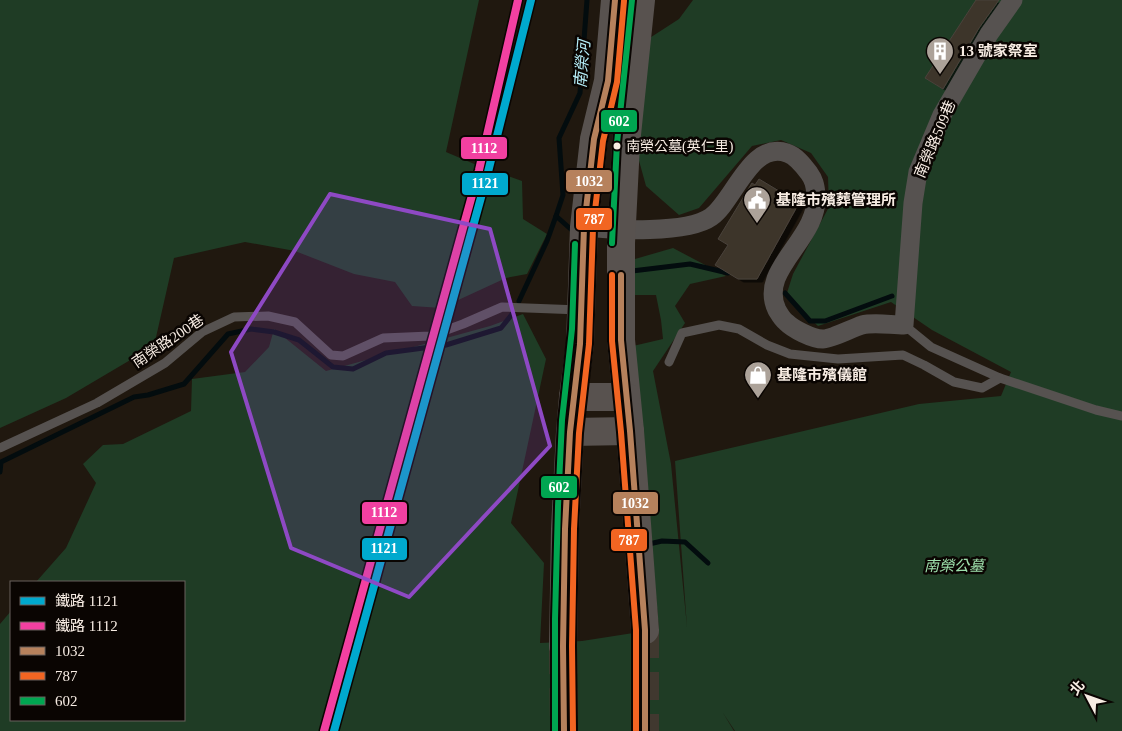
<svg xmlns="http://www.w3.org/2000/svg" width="1122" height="731" font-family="'Times New Roman','Noto Sans TC',serif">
  <defs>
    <filter id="shadow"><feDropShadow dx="5.5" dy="3" stdDeviation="0" flood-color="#0009"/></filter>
  </defs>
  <rect width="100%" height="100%" fill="#20180f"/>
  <g fill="#1f3c25">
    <path d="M0,0h479l-33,152 33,14 43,15 1,38 24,15 -20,40 -21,4 -65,30 -29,-2 -17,-24 -41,-8 -59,-23 -50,-9 -71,16 -20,88 -88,52 -66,30z"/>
    <path d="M693,0h429v731h-387l-12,-18 11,18h-734v-107l11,-13v109h173v-138h-148l30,-34 30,-65 -13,-19 20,-19 20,-1 68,-33 1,-32 53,-7 24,-25 5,-18 52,42 164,-45 33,-12 23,45 -35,164 33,40 -4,80 42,-2 77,-12 -26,-283 30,-7 -2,-19 -5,-25h-24l3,-36 38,-11 53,28 -36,8 -15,22 10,17 -32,48 18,93 16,163 -12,-166 244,-57 82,-8 10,-24 -79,-42 -41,-28 -73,24 -32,-30 7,-22 36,-67 -1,-30 -17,-24 -30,-13 -29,6 -53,62 -20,7 -33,-29 -8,-29 7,-116 34,-22z"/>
  </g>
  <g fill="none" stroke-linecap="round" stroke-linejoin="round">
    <g stroke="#030c0e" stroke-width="5">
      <path d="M574,232l-18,-16 7,-21 -4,-57 21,-45 7,-93"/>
      <path d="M632,271l58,-7 38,9"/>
      <path d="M785,293l25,28h15l67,-25"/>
      <path d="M519,301l28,-60 9,-25"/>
      <path d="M0,472l1,-10 133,-65 14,-2 36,-11 44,-50 23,-5 23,3 25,8 34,27 20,2 33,-16 60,-8 55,-17 12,-15"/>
      <path d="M649,544l13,-3 23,1 23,21"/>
    </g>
  </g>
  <g fill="#3e352a" stroke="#49423b" filter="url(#shadow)">
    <path d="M976,0h23l-20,28 -36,61 -18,-11z"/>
    <path d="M759,179l40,24 -42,76h-19l-23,-14 13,-20 -10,-6 34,-56 3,2z"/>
  </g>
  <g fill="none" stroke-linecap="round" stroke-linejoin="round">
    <g stroke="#40382f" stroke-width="28" stroke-dasharray="28 14" stroke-linecap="butt">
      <path d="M645,630v101"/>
      <path d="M563,646l1,85"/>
    </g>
    <g stroke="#565250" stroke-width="9">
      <path d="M904,325l27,22 69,31 96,32 26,6"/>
      <path d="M669,362l13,-29 37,-8 20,4 28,16 23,9 48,5 65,-4 21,10 30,17 28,6 18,-10"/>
      <path d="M0,448l97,-45 68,-40 37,-31 32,-15 34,-1 27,6 36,33 12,1 40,-18 47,-2 33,-12 39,-17 78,3"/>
    </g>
    <path stroke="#565250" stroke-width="19" d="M584,227c30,3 103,7 127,-10 23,-16 40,-77 76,-64 9,3 16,12 22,20 5,7 6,12 7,21 4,45 -59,75 -39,116 3,5 5,9 9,12 7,7 26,17 37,17 9,0 29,-11 39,-14 12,-3 29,0 42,0l9,-122 5,-31 24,-57 47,-81 24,-34"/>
    <g stroke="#58524f" stroke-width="28">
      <path d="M641,0l-15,144 -5,99v97l9,91 15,199"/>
      <path d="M573,397h53"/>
      <path d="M570,432l60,-1"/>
      <path d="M563,646l2,-117 5,-97 3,-35 7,-53 4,-117 10,-88 14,-58 7,-81"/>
    </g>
    <g stroke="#0a0502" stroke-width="10">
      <g id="bus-1">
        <path d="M621,275v65l9,91 15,199v101"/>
        <path d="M564,731l-1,-85 2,-117 5,-97 10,-88 4,-117 10,-88 14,-58 7,-81"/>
      </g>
    </g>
    <g stroke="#0a0502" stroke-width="10">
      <g id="bus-2">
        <path d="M612,275v66l9,91 15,198v101"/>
        <path d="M573,731l-1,-85 2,-117 5,-96 10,-89 4,-116 10,-87 14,-59 7,-81"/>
      </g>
    </g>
    <g stroke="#0a0502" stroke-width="10">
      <g id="bus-3">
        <path d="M612,243l5,-100 15,-143"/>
        <path d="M555,731v-112l3,-113 4,-86 10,-91 3,-85"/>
      </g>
    </g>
    <use href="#bus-1" stroke="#b6815c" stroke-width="6"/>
    <use href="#bus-2" stroke="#f26522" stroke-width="6"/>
    <use href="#bus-3" stroke="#00a651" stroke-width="6"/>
    <g stroke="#0a0502" stroke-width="11">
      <path id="rail-1" d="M334,731l154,-559 43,-172"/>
    </g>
    <g stroke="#0a0502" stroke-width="11">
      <path id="rail-2" d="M324,731l155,-561 39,-170"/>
    </g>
    <use href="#rail-1" stroke="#00a9ce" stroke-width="8"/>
    <use href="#rail-2" stroke="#f240a1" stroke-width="8"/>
  </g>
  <path fill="#8e49c4" fill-opacity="0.2" stroke="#8e49c4" stroke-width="4" stroke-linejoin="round" d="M330,194l160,35 60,217 -141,151 -118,-49 -60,-196z"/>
  <defs>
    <g id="building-pin" transform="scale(1.4375)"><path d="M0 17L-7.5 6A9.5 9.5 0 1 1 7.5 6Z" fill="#aca299" stroke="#0a0502"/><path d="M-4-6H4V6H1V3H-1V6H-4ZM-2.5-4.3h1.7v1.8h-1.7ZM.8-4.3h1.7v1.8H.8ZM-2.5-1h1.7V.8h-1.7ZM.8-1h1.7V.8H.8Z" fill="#fff"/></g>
    <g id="civic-pin" transform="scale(1.4375)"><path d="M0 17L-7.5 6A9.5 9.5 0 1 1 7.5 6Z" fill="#aca299" stroke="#0a0502"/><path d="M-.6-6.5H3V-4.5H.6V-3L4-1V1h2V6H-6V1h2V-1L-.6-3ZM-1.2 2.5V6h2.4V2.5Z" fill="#fff"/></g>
    <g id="shop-pin" transform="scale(1.4375)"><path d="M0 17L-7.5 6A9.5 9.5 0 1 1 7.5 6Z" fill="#aca299" stroke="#0a0502"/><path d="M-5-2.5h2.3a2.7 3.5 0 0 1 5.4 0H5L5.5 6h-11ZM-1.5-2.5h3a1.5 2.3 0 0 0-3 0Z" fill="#fff"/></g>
  </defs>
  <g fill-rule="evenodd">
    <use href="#building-pin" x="940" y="51"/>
    <use href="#civic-pin" x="757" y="200"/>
    <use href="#shop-pin" x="758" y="375"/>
  </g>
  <circle fill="#f7ece3" stroke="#0a0502" stroke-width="2" cx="617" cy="146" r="4.5"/>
  <g text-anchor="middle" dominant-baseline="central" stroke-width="5" stroke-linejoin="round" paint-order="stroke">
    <g font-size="14" fill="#f7ece3" stroke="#0a0502" text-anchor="start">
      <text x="626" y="146">南榮公墓(英仁里)</text>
    </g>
    <g font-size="15" font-weight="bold" fill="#f7ece3" stroke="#0a0502" text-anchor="start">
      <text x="959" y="51">13 號家祭室</text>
      <text x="776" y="200">基隆市殯葬管理所</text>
      <text x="777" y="375">基隆市殯儀館</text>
    </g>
    <g font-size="15" fill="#f7ece3" stroke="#0a0502">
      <text transform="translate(935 139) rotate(-67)">南榮路509巷</text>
      <text transform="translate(168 341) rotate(-34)">南榮路200巷</text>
    </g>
    <g font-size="15" font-style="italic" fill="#9ee0ac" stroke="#0a0502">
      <text x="954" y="566">南榮公墓</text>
    </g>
    <g font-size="16" font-style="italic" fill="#b6eef9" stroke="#0a0502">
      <text transform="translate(582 64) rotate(-85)">南榮河</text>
    </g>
  </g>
  <g stroke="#0a0502" stroke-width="2">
    <rect x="600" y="109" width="38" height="24" rx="5" fill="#00a651"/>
    <rect x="460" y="136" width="48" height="24" rx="5" fill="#f240a1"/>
    <rect x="565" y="169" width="48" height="24" rx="5" fill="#b6815c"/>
    <rect x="461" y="172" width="48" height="24" rx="5" fill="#00a9ce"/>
    <rect x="575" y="207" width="38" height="24" rx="5" fill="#f26522"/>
    <rect x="540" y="475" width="38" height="24" rx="5" fill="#00a651"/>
    <rect x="612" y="491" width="47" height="24" rx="5" fill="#b6815c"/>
    <rect x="361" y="501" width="47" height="24" rx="5" fill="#f240a1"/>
    <rect x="610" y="528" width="38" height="24" rx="5" fill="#f26522"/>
    <rect x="361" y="537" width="47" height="24" rx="5" fill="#00a9ce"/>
  </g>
  <g font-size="14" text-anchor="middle" font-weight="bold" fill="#fff">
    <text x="619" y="126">602</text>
    <text x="484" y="153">1112</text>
    <text x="589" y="186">1032</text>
    <text x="485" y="188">1121</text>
    <text x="594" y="224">787</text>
    <text x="559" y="492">602</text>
    <text x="635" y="508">1032</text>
    <text x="384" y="517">1112</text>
    <text x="629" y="545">787</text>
    <text x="384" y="553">1121</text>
  </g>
  <rect x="10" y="581" width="175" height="140" fill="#0a0502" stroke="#69615c"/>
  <rect x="20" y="597" width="25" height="8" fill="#00a9ce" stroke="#69615c"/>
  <text x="55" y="606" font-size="15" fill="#f7ece3">鐵路 1121</text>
  <rect x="20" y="622" width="25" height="8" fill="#f240a1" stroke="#69615c"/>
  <text x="55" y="631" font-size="15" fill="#f7ece3">鐵路 1112</text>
  <rect x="20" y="647" width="25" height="8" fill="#b6815c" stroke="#69615c"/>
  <text x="55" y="656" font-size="15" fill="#f7ece3">1032</text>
  <rect x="20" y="672" width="25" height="8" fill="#f26522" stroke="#69615c"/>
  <text x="55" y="681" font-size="15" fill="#f7ece3">787</text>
  <rect x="20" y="697" width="25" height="8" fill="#00a651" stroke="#69615c"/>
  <text x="55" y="706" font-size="15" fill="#f7ece3">602</text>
  <g transform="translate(1087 696) rotate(311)" stroke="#0a0502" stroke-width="4" paint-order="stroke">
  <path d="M0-4L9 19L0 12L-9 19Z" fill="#f7ece3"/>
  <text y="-8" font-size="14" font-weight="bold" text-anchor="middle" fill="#f7ece3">北</text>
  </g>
</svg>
